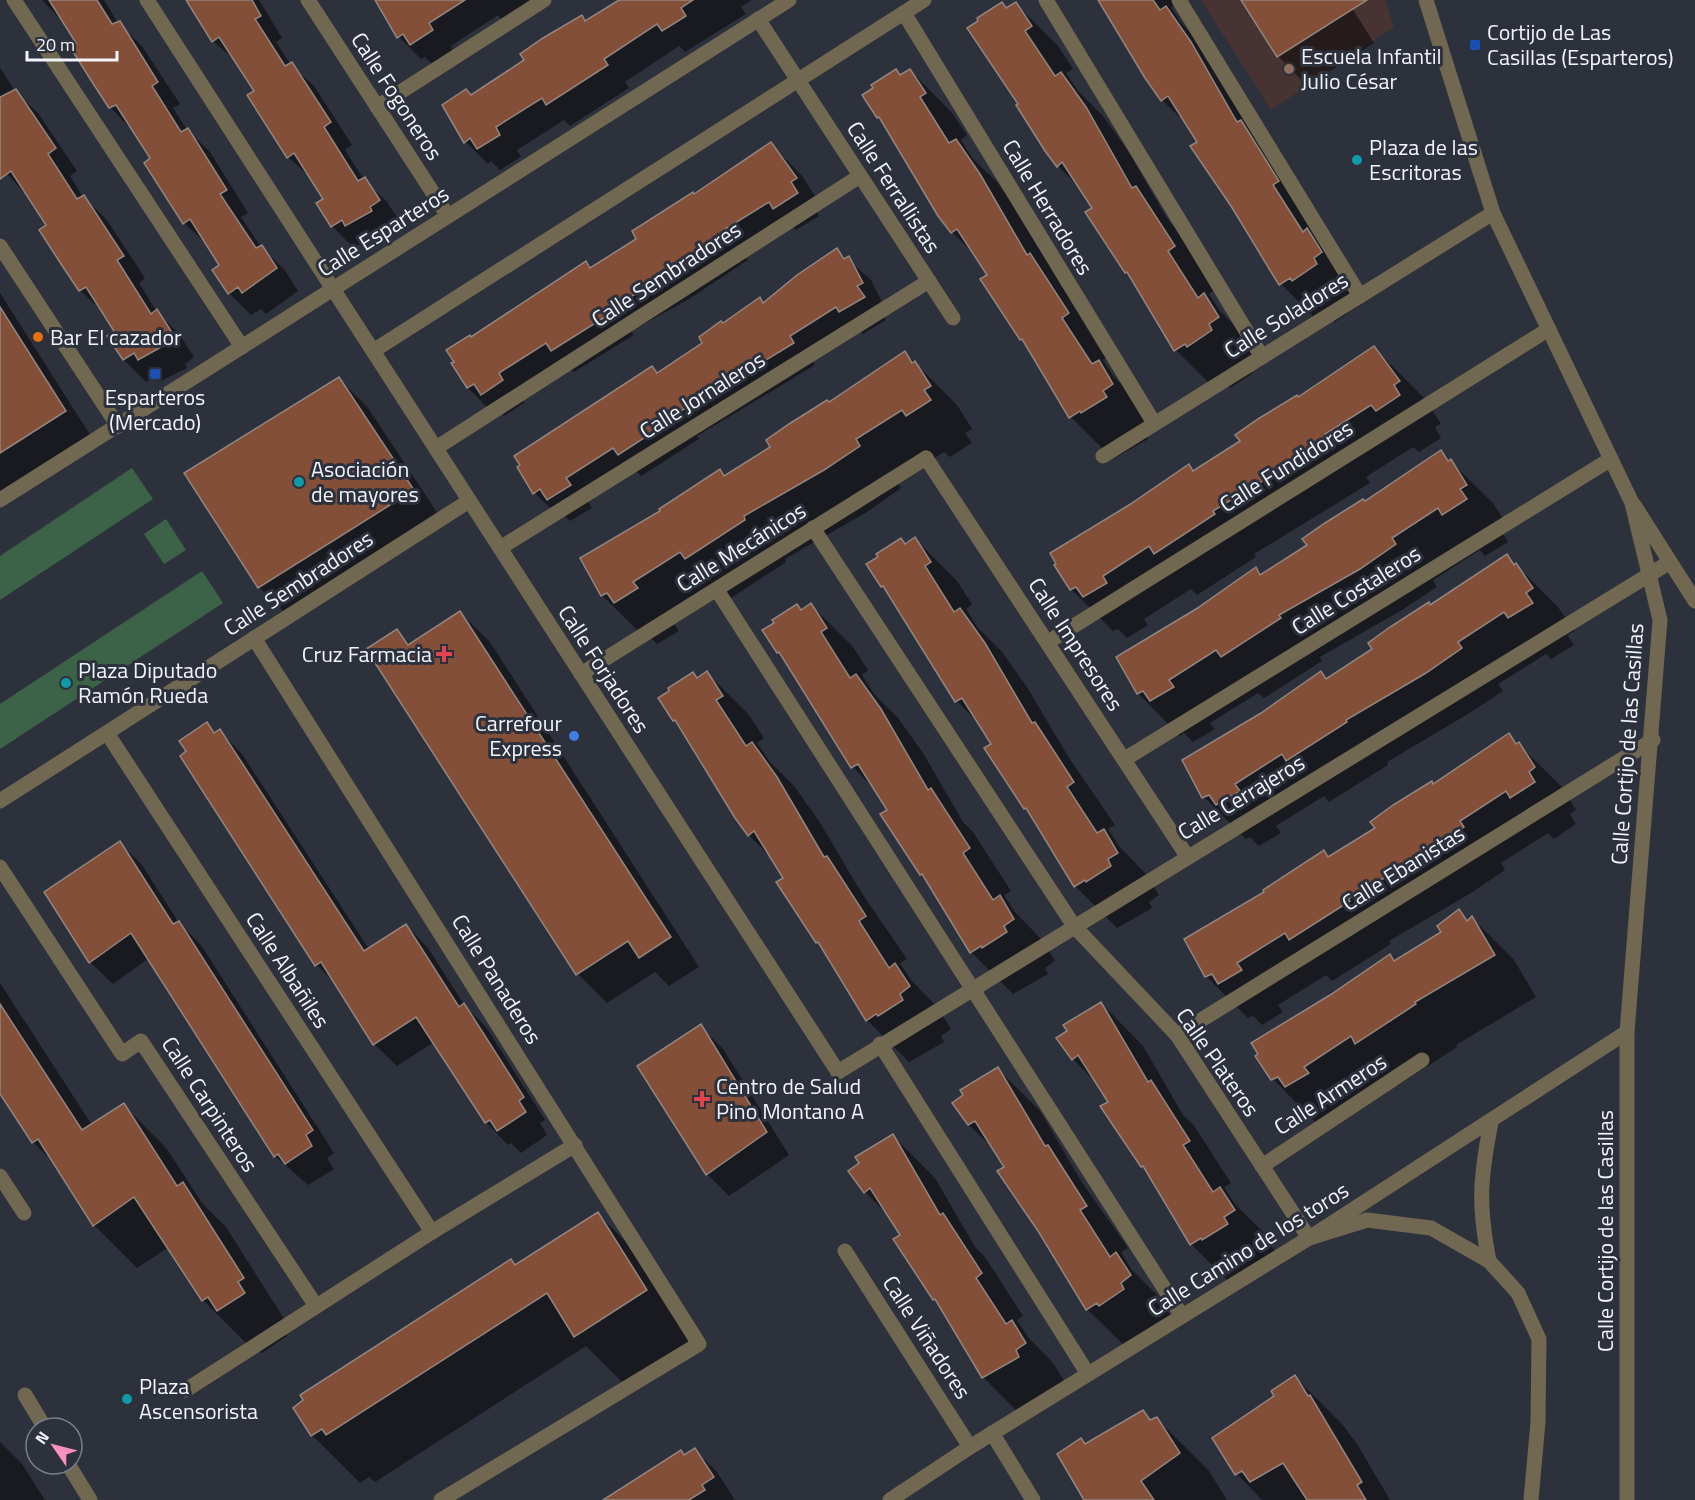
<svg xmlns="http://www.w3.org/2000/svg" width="1695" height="1500" font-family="'Titillium Web',sans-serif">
  <rect width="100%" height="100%" fill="#2d313c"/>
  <path fill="#473332" d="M1201,0h184l9,27 -123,83z"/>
  <g fill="#3c6347">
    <path d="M132,468l21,31 -153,101v-44z"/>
    <path d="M166,519l20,31 -22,14 -20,-30z"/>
    <path d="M202,571l21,32 -223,146v-45z"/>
  </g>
  <g fill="#0007">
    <path d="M42,0h62l14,23 24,23 38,58 -7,4 14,22 23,22 38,61 -7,4 20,30 23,22 14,22 -32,23 -5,-5 -10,6 -22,-22 -8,-28 -14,-21 -23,-21 -32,-65 -20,-28 -22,-23 -46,-84z"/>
    <path d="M188,0h71l23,38 -6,4 14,22 24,22 38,59 -7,5 19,30 23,22 14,21 -10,6 2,4 -24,14 -5,-5 -10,6 -22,-22 -14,-22 7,-4 -14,-22 -23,-21 -32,-65 -19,-30 -24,-21z"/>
    <path d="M377,0h159l-33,21 -5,-6 -47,31 3,7 -20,13 -9,-9 -4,2 -22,-22z"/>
    <path d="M622,0h130l-11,7 5,7 -61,38 -6,-6 -54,36 4,6 -59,38 -6,-6 -47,30 4,7 -21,13 -9,-9 -3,3 -22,-22 -22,-37 27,-9 55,-35 55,-44 6,5z"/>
    <path d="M1099,0h77l2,3 -7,4 11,17 26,26 150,256 -23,16 -2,-2 -10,6 -42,-42 -81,-142 -11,-16 -27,-26z"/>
    <path d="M1242,0h105l27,43 -67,43 -29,-30z"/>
    <path d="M1015,3l43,43 15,23 -7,4 12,18 25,25 25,35 40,69 9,10 39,59 -7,5 11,17 26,26 14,22 -10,7 3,7 -23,15 -2,-2 -10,6 -42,-42 -43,-71 -7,-7 -31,-63 -12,-18 -25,-25 -38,-62 -13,-95z"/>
    <path d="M0,68l15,23 23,22 39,58 -7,5 13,21 23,22 39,59 -6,5 18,29 22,22 15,23 -9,7 2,4 -26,13 -5,-6 -10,7 -22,-22 -15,-24 7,-4 -13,-20 -23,-22 -32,-64 -20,-29 -28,-31z"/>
    <path d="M896,70l6,6 8,-6 42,43 15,22 -6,5 12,19 25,24 24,35 40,69 10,10 38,59 -7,4 11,17 27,27 13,22 -10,7 4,6 -35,20 -42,-42 -43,-70 -7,-8 -32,-64 -10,-16 -27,-27 -67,-107 -7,-8z"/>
    <path d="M771,144l32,33 15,24 -6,4 7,11 -23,14 -5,-6 -47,30 4,6 -59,39 -58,32 3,4 -60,37 -6,-6 -48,30 4,7 -20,13 -9,-9 -5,3 -22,-22 -15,-24 19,-25 114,-76 5,6 47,-30 57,-43z"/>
    <path d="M837,250l34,30 13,26 -6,3 8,11 -23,14 -5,-5 -47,30 4,6 -118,71 2,3 -58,37 -6,-6 -48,30 5,8 -22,13 -9,-9 -4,3 -22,-22 -13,-27 130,-98 6,6 46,-31 19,-19 37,-25 5,5z"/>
    <path d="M0,293l94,148 -94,61z"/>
    <path d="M1374,348l52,52 15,24 -6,3 6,11 -22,14 -6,-5 -47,30 4,6 -116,71 2,3 -59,38 -6,-6 -47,30 4,6 -21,13 -9,-9 -5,2 -42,-42 59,-83 59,-40 6,6 47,-30 57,-43z"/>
    <path d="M905,353l52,52 15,24 -7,4 7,10 -22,14 -6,-5 -47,30 4,6 -34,24 -82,47 1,3 -58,38 -6,-6 -48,30 5,7 -22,13 -9,-9 -4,2 -42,-42 60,-83 57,-41 7,6 47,-30 56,-43z"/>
    <path d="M339,379l29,29 74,112 -154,96 -29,-29z"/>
    <path d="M1441,452l52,51 15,24 -7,4 7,11 -23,14 -5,-6 -47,30 4,7 -35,23 -82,47 2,4 -58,37 -6,-5 -48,30 5,6 -22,13 -9,-9 -4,3 -42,-43 -20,-36 78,-47 60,-41 6,7z"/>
    <path d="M915,539l42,42 15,23 -6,5 12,19 24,24 25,35 42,71 46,67 -7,4 11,17 26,27 14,22 -10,7 3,6 -35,20 -42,-42 -42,-71 -8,-7 -43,-81 -25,-26 -67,-107 -22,-29z"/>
    <path d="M1507,556l51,51 16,24 -7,4 7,10 -23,14 -5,-5 -48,30 5,7 -35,23 -81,48 1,3 -59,37 -5,-6 -48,30 5,7 -22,13 -9,-9 -4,2 -42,-42 58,-83 59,-41 6,6 47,-30 57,-43z"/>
    <path d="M811,605l42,42 15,23 -6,5 12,19 24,24 25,35 40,69 10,10 38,59 -7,4 11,17 26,27 14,22 -10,7 3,6 -35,20 -42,-42 -42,-71 -8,-7 -43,-81 -25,-26 -67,-107 -22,-29z"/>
    <path d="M460,613l30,29 209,325 -30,19 -14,-14 -48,31 -29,-29 -181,-343 14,14z"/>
    <path d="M707,673l42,42 15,23 -7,5 13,19 24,24 25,35 42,71 46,67 -7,4 11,17 26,27 14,22 -10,7 3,6 -35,20 -42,-42 -43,-71 -7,-7 -43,-81 -25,-26 -41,-61 -34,-54 24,-41z"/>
    <path d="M207,724l10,10 3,-3 22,23 127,195 37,-24 22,23 37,58 21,21 59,93 -5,3 7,12 -26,18 -10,-10 -3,2 -22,-23 -52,-80 -37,24 -23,-22 -36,-58 -21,-21 -135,-209z"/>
    <path d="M1509,735l52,51 15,24 -6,4 6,10 -22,15 -6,-6 -47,30 4,7 -34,23 -82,48 2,3 -59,37 -6,-6 -48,30 5,7 -21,13 -9,-9 -5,2 -42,-42 60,-83 58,-41 6,6 47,-30 56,-43z"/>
    <path d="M120,843l22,22 37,58 22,22 133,208 -7,5 7,11 -26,16 -33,-29 -126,-198 -36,26 -23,-22z"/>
    <path d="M1459,911l10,10 3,-3 42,42 22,37 -80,48 1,2 -59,38 -6,-6 -77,43 -42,-43 -16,-23 74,-60 59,-40 6,6 47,-30z"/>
    <path d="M0,983l92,142 32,-20 43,44 35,54 24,24 60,95 -6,4 7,10 -25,17 -12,-11 -3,2 -44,-44 -34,-53 -32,21 -43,-43 -36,-58 -25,-25 -33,-51z"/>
    <path d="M1101,1003l42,43 40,69 10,9 38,59 -7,4 10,16 28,28 14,22 -43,33 -42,-42 -41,-70 -8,-8 -42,-79 -27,-28 -15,-21z"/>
    <path d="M700,1026l23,23 66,106 -60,41 -22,-22z"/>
    <path d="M998,1069l42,42 41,70 47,67 -7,4 10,17 27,27 14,22 -42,33 -43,-42 -88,-137 7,-4 -11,-18 -26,-25 -15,-22z"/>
    <path d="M893,1136l42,42 40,69 10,10 38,59 -6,4 11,17 26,27 13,22 -42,33 -42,-42 -42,-71 -7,-7 -43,-81 -26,-26z"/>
    <path d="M598,1214l47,47 49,77 -71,45 -37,-37 -211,136 -6,-5 -9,6 -48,-48 -17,-27z"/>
    <path d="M1295,1377l47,47 15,20 33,56h-128l-25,-26 -23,-35 62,-42z"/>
    <path d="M1143,1411l9,10 4,-3 53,53 18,29h-139l-7,-60 5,5z"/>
    <path d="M0,1442l22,22 23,36h-45z"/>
    <path d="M695,1450l22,22 18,28h-132z"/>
  </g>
  <g fill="#834f38" stroke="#93857f" stroke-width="1.5">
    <path d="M49,0h48l15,24 8,-3 38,61 -6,4 29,46 7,-4 39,62 -7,4 36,54 6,-3 15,23 -35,25 -4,-6 -10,7 -16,-24 7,-5 -29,-46 -7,5 -39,-61 6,-5 -34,-53 -7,3 -15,-23 -24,-38 6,-4z"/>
    <path d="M186,0h66l9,16 -6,3 30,47 7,-4 39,60 -7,5 34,54 7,-4 15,23 -10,7 2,4 -27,15 -3,-6 -11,7 -15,-24 7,-4 -29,-46 -7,5 -40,-63 7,-4 -35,-54 -7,5z"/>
    <path d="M375,0h90l-36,23 4,7 -23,15 -7,-11 -6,4z"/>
    <path d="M619,0h74l-12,8 5,8 -24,15 -5,-7 -53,35 4,6 -62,40 -4,-7 -46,29 4,8 -23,14 -7,-11 -6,5 -22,-38 24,-16 5,6 53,-35 -4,-6 23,-16 39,-23 3,6z"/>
    <path d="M1098,0h55l7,10 6,-4 25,36 46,80 4,-2 38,61 -6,4 30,47 4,-4 15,24 -8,6 3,6 -25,17 -2,-3 -11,7 -48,-79 -41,-60 7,-4 -29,-46 -7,5 -16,-23z"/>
    <path d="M1241,0h126l-90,57z"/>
    <path d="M1002,2l4,6 10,-6 16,24 -7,5 30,45 6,-4 25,35 46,81 4,-2 39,60 -7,5 30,47 6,-5 15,24 -10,7 3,6 -25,17 -2,-3 -11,7 -47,-79 -2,1 -40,-61 7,-4 -30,-46 -5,5 -12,-16 -29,-46 2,-1 -51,-76 11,-7 -1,-3z"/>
    <path d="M896,69l4,6 10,-6 16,24 -6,4 29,46 7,-4 24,35 47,81 3,-2 39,60 -7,5 30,46 7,-4 14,24 -10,7 4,6 -26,16 -1,-2 -11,7 -47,-79 -2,1 -40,-61 7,-4 -30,-46 -6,4 -13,-17 -59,-99 -2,1 -15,-23 11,-7 -2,-3z"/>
    <path d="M16,89l40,59 -8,6 29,45 7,-4 40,61 -7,4 34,54 6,-5 16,25 -10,7 2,4 -27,15 -4,-7 -11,7 -16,-24 7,-5 -28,-44 -7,4 -16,-24 -24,-37 7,-5 -35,-54 -11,8v-82z"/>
    <path d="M771,142l26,36 -6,4 7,11 -25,16 -4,-7 -47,29 5,6 -60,40 -57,31 3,4 -62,39 -5,-8 -47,30 4,7 -22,15 -7,-11 -7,4 -16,-25 3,-1 -8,-12 24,-15 1,2 115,-76 4,7 46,-29 -4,-8 61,-39 1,2z"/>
    <path d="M837,248l7,11 5,-3 14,27 -6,3 8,11 -26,15 -3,-5 -46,29 4,7 -118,71 2,2 -60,39 -5,-7 -47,30 5,7 -24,15 -7,-11 -7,5 -16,-27 3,-2 -6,-9 138,-90 5,7 45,-30 -3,-6 22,-16 2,2 37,-26 3,6 34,-28z"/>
    <path d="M0,307l66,104 -66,42z"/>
    <path d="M1374,346l26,35 -6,4 6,10 -24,16 -5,-6 -46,29 4,7 -116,70 2,3 -61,40 -5,-8 -46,30 4,7 -24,14 -7,-10 -6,3 -16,-25 2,-1 -6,-11 79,-48 60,-41 4,7 47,-30 -5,-6 23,-16 39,-24 1,2z"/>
    <path d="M905,351l7,12 3,-2 16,25 -7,4 7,10 -25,16 -4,-6 -46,29 4,7 -36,24 -80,46 1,4 -60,39 -5,-7 -47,30 5,6 -24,15 -7,-10 -6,3 -21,-38 80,-47 -1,-2 61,-40 4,7 46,-29 -4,-7 23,-16 38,-24 2,2z"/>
    <path d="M339,377l75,113 -156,98 -74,-115z"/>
    <path d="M1441,450l7,11 3,-2 16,26 -7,4 7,10 -25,16 -4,-7 -46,30 4,6 -36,25 -81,46 2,3 -60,39 -5,-7 -47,30 5,7 -24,14 -7,-10 -6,3 -21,-37 80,-48 60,-42 4,8 47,-30 -5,-6 23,-16 38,-24 2,2z"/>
    <path d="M915,537l16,25 -6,4 29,46 6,-4 25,35 47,80 3,-1 39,60 -7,5 30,46 7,-4 14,24 -10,6 3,7 -25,16 -1,-2 -11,7 -48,-79 -2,1 -40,-61 7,-4 -29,-46 -7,4 -72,-116 -2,1 -15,-23 12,-7 -2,-3 25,-16 4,6z"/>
    <path d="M1507,554l7,11 2,-2 17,25 -7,5 7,10 -25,15 -4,-6 -46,30 4,6 -36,25 -80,47 1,2 -61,39 -4,-7 -47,30 5,7 -24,14 -7,-10 -7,3 -20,-38 79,-47 60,-42 5,8 46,-30 -4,-6 22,-16 39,-25 1,3z"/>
    <path d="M811,603l16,25 -6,4 29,46 6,-4 25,35 47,81 3,-2 39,60 -7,5 30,47 7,-5 14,24 -10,7 3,6 -25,16 -1,-2 -11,7 -48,-79 -2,1 -40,-61 7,-4 -29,-46 -7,4 -72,-116 -2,1 -15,-23 12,-7 -2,-3 25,-16 4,6z"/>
    <path d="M460,611l211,326 -32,21 -11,-17 -52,34 -210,-326 31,-20 11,16z"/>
    <path d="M707,671l16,25 -7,4 30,46 6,-4 25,35 47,80 3,-1 39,60 -7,5 30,47 6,-5 15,23 -10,8 3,6 -25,16 -2,-2 -10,7 -48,-79 -2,1 -40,-61 7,-4 -29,-47 -6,5 -13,-18 -60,-98 -2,1 -15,-23 11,-7 -1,-3 25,-16 4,6z"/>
    <path d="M207,722l7,11 6,-4 144,222 42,-27 53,83 5,-4 60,94 -5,4 7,11 -29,19 -7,-11 -5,3 -69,-106 -43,28 -52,-83 -6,4 -135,-210 6,-5 -7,-10z"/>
    <path d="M1509,733l7,11 3,-2 16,25 -6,5 6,10 -25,16 -4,-7 -46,30 4,6 -35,25 -81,47 2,2 -61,39 -4,-7 -48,30 5,7 -24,14 -6,-10 -7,3 -21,-38 80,-47 -1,-2 61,-40 4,7 47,-29 -5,-6 23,-17 39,-24 1,3z"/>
    <path d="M120,841l53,83 6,-3 134,209 -7,5 6,11 -27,18 -7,-10 -4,3 -143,-224 -42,30 -45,-71z"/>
    <path d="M1459,909l8,12 5,-5 23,39 -80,47 1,2 -61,40 -4,-8 -47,31 5,6 -24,14 -7,-10 -7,3 -16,-24 3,-2 -7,-11 79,-48 60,-41 4,7 47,-29 -4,-6z"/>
    <path d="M1101,1002l47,80 3,-2 39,61 -7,4 30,47 7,-5 15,23 -11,7 4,7 -26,16 -1,-2 -11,7 -47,-79 -2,1 -41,-61 8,-4 -30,-47 -6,5 -16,-22 11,-7 -4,-6z"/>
    <path d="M0,1004l82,126 42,-27 53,83 6,-4 61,96 -6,4 7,11 -28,18 -9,-14 -6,4 -68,-104 -41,29 -55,-87 -6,4 -32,-49z"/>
    <path d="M701,1024l66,108 -61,43 -69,-109z"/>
    <path d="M998,1067l47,79 3,-1 39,61 -7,4 30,47 6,-5 15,23 -10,8 3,6 -25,17 -2,-3 -11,7 -48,-79 -41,-60 7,-4 -29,-46 -7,4 -16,-22 11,-8 -3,-5z"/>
    <path d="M893,1134l47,81 3,-2 39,60 -6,5 30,46 6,-4 14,23 -10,7 3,7 -37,21 -47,-79 -2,1 -40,-61 7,-4 -30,-47 -6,5 -16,-22 11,-8 -4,-6z"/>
    <path d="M598,1212l49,78 -73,47 -27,-44 -221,142 -4,-6 -11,7 -18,-28 10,-8 -3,-5 211,-136 4,6z"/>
    <path d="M1295,1375l13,21 2,-1 52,87 -5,3 9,15h-59l-24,-37 -33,19 -8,-11 -7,4 -23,-37 62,-42 -3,-5z"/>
    <path d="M1143,1410l7,10 7,-3 23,36 -39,28 13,19h-70l-27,-46 24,-16 4,6z"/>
    <path d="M695,1448l19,29 -12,8 3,5 -16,10h-86l78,-50 3,5z"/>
  </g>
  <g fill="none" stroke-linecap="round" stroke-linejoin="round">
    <g stroke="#706851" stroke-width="15">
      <path d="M14,0l228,347"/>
      <path d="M147,0l186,289"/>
      <path d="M1046,0l216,357"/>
      <path d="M1179,0l181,296"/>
      <path d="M904,13l250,410"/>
      <path d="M377,107l167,-107"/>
      <path d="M0,246l118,180"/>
      <path d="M436,448l424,-272"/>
      <path d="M926,458l261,398"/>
      <path d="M813,528l261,398 103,109 476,-295"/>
      <path d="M500,548l429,-267"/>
      <path d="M717,590l465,726"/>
      <path d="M254,638l445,706 -258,156"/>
      <path d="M1048,642l501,-313"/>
      <path d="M107,733l325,499"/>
      <path d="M1125,759l486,-300"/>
      <path d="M0,867l122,187 19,-13 175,265"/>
      <path d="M880,1044l208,330"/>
      <path d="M838,1072l832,-510"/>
      <path d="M186,1390l246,-158 143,-87"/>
    </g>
    <g stroke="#706851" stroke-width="15">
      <path d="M308,0l140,216"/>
      <path d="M758,19l195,299"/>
      <path d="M333,289l505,783"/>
      <path d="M373,351l551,-351"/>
      <path d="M1103,456l390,-243"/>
      <path d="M0,500l789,-500"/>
      <path d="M1634,505l61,96"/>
      <path d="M581,674l345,-216"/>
      <path d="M0,801l469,-300"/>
      <path d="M1177,1035l132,203 58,-18 64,8 58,33 29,32 21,46 -1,83 -7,78"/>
      <path d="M1262,1166l160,-106"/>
      <path d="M0,1176l24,37"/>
      <path d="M845,1251l125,196"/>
      <path d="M1489,1261c-11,-57 -9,-82 2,-139"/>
      <path d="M25,1395l20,33"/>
      <path d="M992,1433l41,67"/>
      <path d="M68,1464l22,36"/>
    </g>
    <g stroke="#706851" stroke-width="15">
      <path d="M1426,0l67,213 139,290 28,117 -33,412v468"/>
      <path d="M890,1500l80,-53 339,-209 318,-206"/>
    </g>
  </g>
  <g fill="#1a4fb4" stroke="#2d313c" stroke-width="2">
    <rect x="1469" y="39" width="12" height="12" rx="3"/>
    <rect x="149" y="368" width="12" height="12" rx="3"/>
  </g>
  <circle fill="#8d6e63" stroke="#2d313c" stroke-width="2" cx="1289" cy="69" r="6"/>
  <g fill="#0f9aa8" stroke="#2d313c" stroke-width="2">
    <circle cx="1357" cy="160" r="6"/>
    <circle cx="299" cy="482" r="6"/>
    <circle cx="66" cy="683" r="6"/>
    <circle cx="127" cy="1399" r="6"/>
  </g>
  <circle fill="#e8710a" stroke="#2d313c" stroke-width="2" cx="38" cy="337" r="6"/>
  <g fill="#e0444e" stroke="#2d313c" stroke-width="2">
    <path d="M441 645h6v6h6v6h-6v6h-6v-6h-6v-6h6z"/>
    <path d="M699 1090h6v6h6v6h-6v6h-6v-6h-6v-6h6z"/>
  </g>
  <circle fill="#3f7fe0" stroke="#2d313c" stroke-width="2" cx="574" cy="736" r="6"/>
  <g text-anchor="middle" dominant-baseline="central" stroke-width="6" stroke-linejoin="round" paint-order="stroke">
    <g font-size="22" fill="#f1f4fb" stroke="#2d313c" text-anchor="start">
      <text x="1487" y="32">Cortijo de Las<tspan x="1487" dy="25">Casillas (Esparteros)</tspan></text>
      <text x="1301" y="56">Escuela Infantil<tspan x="1301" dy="25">Julio César</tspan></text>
      <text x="1369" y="147">Plaza de las<tspan x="1369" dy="25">Escritoras</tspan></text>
      <text x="50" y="337">Bar El cazador</text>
      <text x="155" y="397" text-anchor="middle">Esparteros<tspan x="155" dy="25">(Mercado)</tspan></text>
      <text x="311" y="469">Asociación<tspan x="311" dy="25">de mayores</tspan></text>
      <text x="432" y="654" text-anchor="end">Cruz Farmacia</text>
      <text x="78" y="670">Plaza Diputado<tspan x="78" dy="25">Ramón Rueda</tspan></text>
      <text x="562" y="723" text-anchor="end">Carrefour<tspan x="562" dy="25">Express</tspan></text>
      <text x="716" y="1086">Centro de Salud<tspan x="716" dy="25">Pino Montano A</tspan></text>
      <text x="139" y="1386">Plaza<tspan x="139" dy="25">Ascensorista</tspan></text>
    </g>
    <g font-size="22" fill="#f1f4fb" stroke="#2d313c">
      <text transform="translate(397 96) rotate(57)">Calle Fogoneros</text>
      <text transform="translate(894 187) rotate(57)">Calle Ferrallistas</text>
      <text transform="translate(1048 207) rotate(59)">Calle Herradores</text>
      <text transform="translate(383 231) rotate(-32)">Calle Esparteros</text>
      <text transform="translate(666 274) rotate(-33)">Calle Sembradores</text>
      <text transform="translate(1286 315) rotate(-32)">Calle Soladores</text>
      <text transform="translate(702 395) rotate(-32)">Calle Jornaleros</text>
      <text transform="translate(1286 466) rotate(-32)">Calle Fundidores</text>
      <text transform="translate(741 547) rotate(-32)">Calle Mecánicos</text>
      <text transform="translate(298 583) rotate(-33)">Calle Sembradores</text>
      <text transform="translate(1356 590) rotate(-32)">Calle Costaleros</text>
      <text transform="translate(1076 644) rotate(57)">Calle Impresores</text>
      <text transform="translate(604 669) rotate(57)">Calle Forjadores</text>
      <text transform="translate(1627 744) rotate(-86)">Calle Cortijo de las Casillas</text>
      <text transform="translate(1241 797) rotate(-31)">Calle Cerrajeros</text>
      <text transform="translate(1403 868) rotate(-32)">Calle Ebanistas</text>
      <text transform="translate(288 970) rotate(57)">Calle Albañiles</text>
      <text transform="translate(497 979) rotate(58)">Calle Panaderos</text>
      <text transform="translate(1218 1062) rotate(55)">Calle Plateros</text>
      <text transform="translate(1330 1094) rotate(-33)">Calle Armeros</text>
      <text transform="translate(210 1104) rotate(57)">Calle Carpinteros</text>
      <text transform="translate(1605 1231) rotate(-90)">Calle Cortijo de las Casillas</text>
      <text transform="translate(1248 1249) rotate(-32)">Calle Camino de los toros</text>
      <text transform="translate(927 1337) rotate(57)">Calle Viñadores</text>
    </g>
  </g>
  <g transform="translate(54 1446) rotate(305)"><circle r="28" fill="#2d313c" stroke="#7b7f88" stroke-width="1.5"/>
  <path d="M0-4.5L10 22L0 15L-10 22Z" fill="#fc8fc1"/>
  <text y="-9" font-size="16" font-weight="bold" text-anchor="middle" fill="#f1f4fb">N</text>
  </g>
  <path d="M27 51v9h90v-9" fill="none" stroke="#f1f4fb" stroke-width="3"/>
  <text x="36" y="51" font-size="18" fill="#f1f4fb" stroke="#2d313c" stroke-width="4.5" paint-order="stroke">20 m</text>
</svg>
